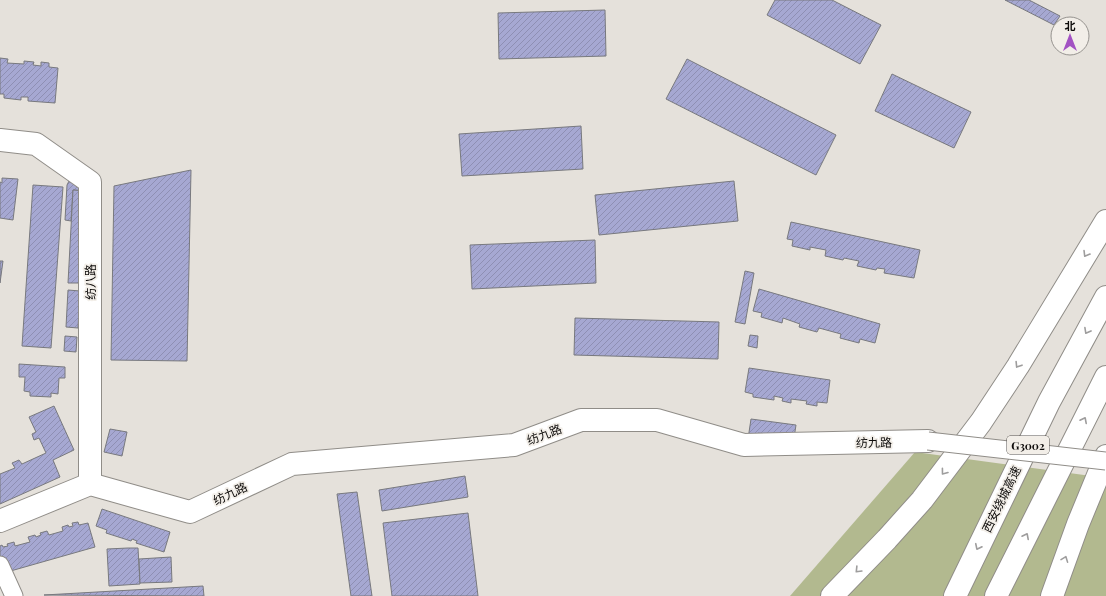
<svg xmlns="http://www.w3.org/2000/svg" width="1106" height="596" font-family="'Playfair Display','Noto Sans SC',serif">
  <defs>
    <pattern id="building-hatch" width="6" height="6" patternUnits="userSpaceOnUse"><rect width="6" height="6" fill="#a6a8d2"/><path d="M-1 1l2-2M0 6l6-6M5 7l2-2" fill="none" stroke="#8e8fb3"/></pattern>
  </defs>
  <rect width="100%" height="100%" fill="#e5e1db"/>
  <path fill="#b2b98f" d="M915,452l191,26v118h-316z"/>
  <g fill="url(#building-hatch)" stroke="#78797e">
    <path d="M775,0h57l49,25 -21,39 -93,-49z"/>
    <path d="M1005,0h24l31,16 -6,9z"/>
    <path d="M605,10l1,46 -107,3 -1,-46z"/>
    <path d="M0,58l8,1 -1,4 17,1v-3l10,1 -1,3 8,1v-4l8,1v4l9,1 -3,35 -27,-2v-4h-7v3l-17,-2v-4h-4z"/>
    <path d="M687,59l149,76 -20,40 -150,-76z"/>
    <path d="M892,74l79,38 -17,36 -79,-37z"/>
    <path d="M581,126l2,43 -121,7 -3,-42z"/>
    <path d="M191,170l-4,191 -76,-1 3,-174z"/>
    <path d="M2,178l16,1 -5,41 -13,-2v-36l2,1z"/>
    <path d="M69,181l17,10 -13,-1 -2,31 -6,-1 2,-35z"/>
    <path d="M734,181l4,40 -139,14 -4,-40z"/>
    <path d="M33,185l30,2 -12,161 -29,-2z"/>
    <path d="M73,190l13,1 -5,92h-13z"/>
    <path d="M791,222l129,28 -6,28 -30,-5 1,-4 -8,-1 -1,2 -19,-4 2,-5 -15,-3 -1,2 -18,-4 1,-6 -16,-3v3l-18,-4 1,-6 -6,-1z"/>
    <path d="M595,240l1,43 -124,6 -2,-44z"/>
    <path d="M0,261h3l-3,22z"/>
    <path d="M745,271l9,2 -9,51 -10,-2z"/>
    <path d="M759,289l121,35 -5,19 -15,-4 -1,4 -19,-5 1,-4 -22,-6 -2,4 -18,-5 1,-3 -17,-6 -1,5 -21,-6 1,-4 -9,-2z"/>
    <path d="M68,290l12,1 -2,37 -12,-1z"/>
    <path d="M575,318l144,4 -1,37 -144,-4z"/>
    <path d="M750,335l8,1 -1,12 -9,-2z"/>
    <path d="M65,336l12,1 -1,15 -12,-1z"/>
    <path d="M19,364l46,3v11h-6l-1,16 -7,-1v4l-21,-1v-4l-6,-1 1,-14h-6z"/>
    <path d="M749,368l81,12 -3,23 -10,-1v4l-11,-2 1,-3 -16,-2v4l-9,-2 1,-3 -9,-2v4l-21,-3v-3l-8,-2z"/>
    <path d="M54,406l20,44 -21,10 7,17 -60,27v-30l15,-6 -3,-5 7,-3 3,4 24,-11 -7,-15 -5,2 -2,-6 4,-2 -7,-15z"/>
    <path d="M751,419l45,6 -2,13 -36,-5 -1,7 -9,-1z"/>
    <path d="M110,429l17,3 -5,24 -18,-4z"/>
    <path d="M465,476l3,21 -86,14 -3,-21z"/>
    <path d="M357,492l15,104h-21l-14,-102z"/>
    <path d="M102,509l68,23 -6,20 -28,-9 1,-2 -5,-2 -1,2 -25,-8 1,-3 -11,-4z"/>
    <path d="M468,513l10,83h-86l-9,-73z"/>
    <path d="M78,522l1,3 9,-2 7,24 -95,27v-28l2,-1 1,2 5,-1 -1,-2 7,-2 1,4 15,-4 -2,-5 7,-2 1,2 5,-2 -1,-2 7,-2 2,4 14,-4 -1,-4 6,-2 1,2 4,-1 -1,-3z"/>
    <path d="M128,548h10l2,36 -31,2 -2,-37z"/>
    <path d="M171,557l1,25 -32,1 -1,-24z"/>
    <path d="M203,586l1,10 -160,-1z"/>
  </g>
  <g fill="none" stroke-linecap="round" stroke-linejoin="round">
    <g stroke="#908d88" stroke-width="19">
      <path id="street" d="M0,565l14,31"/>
    </g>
    <g stroke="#908d88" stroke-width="24">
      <g id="secondary">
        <path d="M0,140l36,4 54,38v302"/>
        <path d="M0,521l90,-37 100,28 102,-48 222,-19 67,-25h76l87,25 184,-4"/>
      </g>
    </g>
    <g stroke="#908d88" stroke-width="24">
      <g id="highway">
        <path d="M832,596l55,-57 35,-39 59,-78 37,-56 88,-145"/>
        <path d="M955,596l94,-194 57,-105"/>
        <path d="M996,596l110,-219"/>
        <path d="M1052,596l26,-72 28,-68"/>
      </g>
    </g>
    <use href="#street" stroke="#fff" stroke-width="17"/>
    <use href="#secondary" stroke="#fff" stroke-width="22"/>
    <use href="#highway" stroke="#fff" stroke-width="22"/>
    <g stroke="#908d88" stroke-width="19" stroke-linecap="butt">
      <path id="street-bridge" d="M928,441l178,20"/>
    </g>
    <use href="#street-bridge" stroke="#fff" stroke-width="17"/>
  </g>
  <defs><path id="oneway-chevron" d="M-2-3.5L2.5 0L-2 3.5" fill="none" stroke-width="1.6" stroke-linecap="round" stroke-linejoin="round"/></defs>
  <g stroke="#9e9d9d">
    <use href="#oneway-chevron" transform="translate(1086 254) rotate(121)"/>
    <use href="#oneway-chevron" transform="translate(1087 331) rotate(119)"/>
    <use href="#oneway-chevron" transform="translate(1018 365) rotate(122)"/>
    <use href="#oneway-chevron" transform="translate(1084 420) rotate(-63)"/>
    <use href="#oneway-chevron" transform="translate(944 472) rotate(127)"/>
    <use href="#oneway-chevron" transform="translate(1026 536) rotate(-63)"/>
    <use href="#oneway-chevron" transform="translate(978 547) rotate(116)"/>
    <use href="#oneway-chevron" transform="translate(1065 559) rotate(-69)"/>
    <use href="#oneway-chevron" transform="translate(858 570) rotate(134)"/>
  </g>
  <g text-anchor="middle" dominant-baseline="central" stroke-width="3.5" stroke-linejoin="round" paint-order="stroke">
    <rect fill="#f2eee8" stroke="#524f4d" stroke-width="1" x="1007" y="436" width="42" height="18" rx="3"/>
    <g font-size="11" font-weight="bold" fill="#0d0b0a">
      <text x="1028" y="445">G3002</text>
    </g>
    <g font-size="12" fill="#0d0b0a" stroke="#f2eee8">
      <text transform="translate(90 282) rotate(-90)">纺八路</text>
      <text transform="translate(544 434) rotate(-21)">纺九路</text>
      <text transform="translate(874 442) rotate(-1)">纺九路</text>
      <text transform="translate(230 493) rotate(-25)">纺九路</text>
      <text transform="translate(1001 499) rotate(-64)">西安绕城高速</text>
    </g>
  </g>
  <g transform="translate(1070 36)"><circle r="19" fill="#f2eee8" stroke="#96938f"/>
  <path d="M0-3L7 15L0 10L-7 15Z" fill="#a352c3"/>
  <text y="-6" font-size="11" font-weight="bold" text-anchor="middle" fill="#0d0b0a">北</text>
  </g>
</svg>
